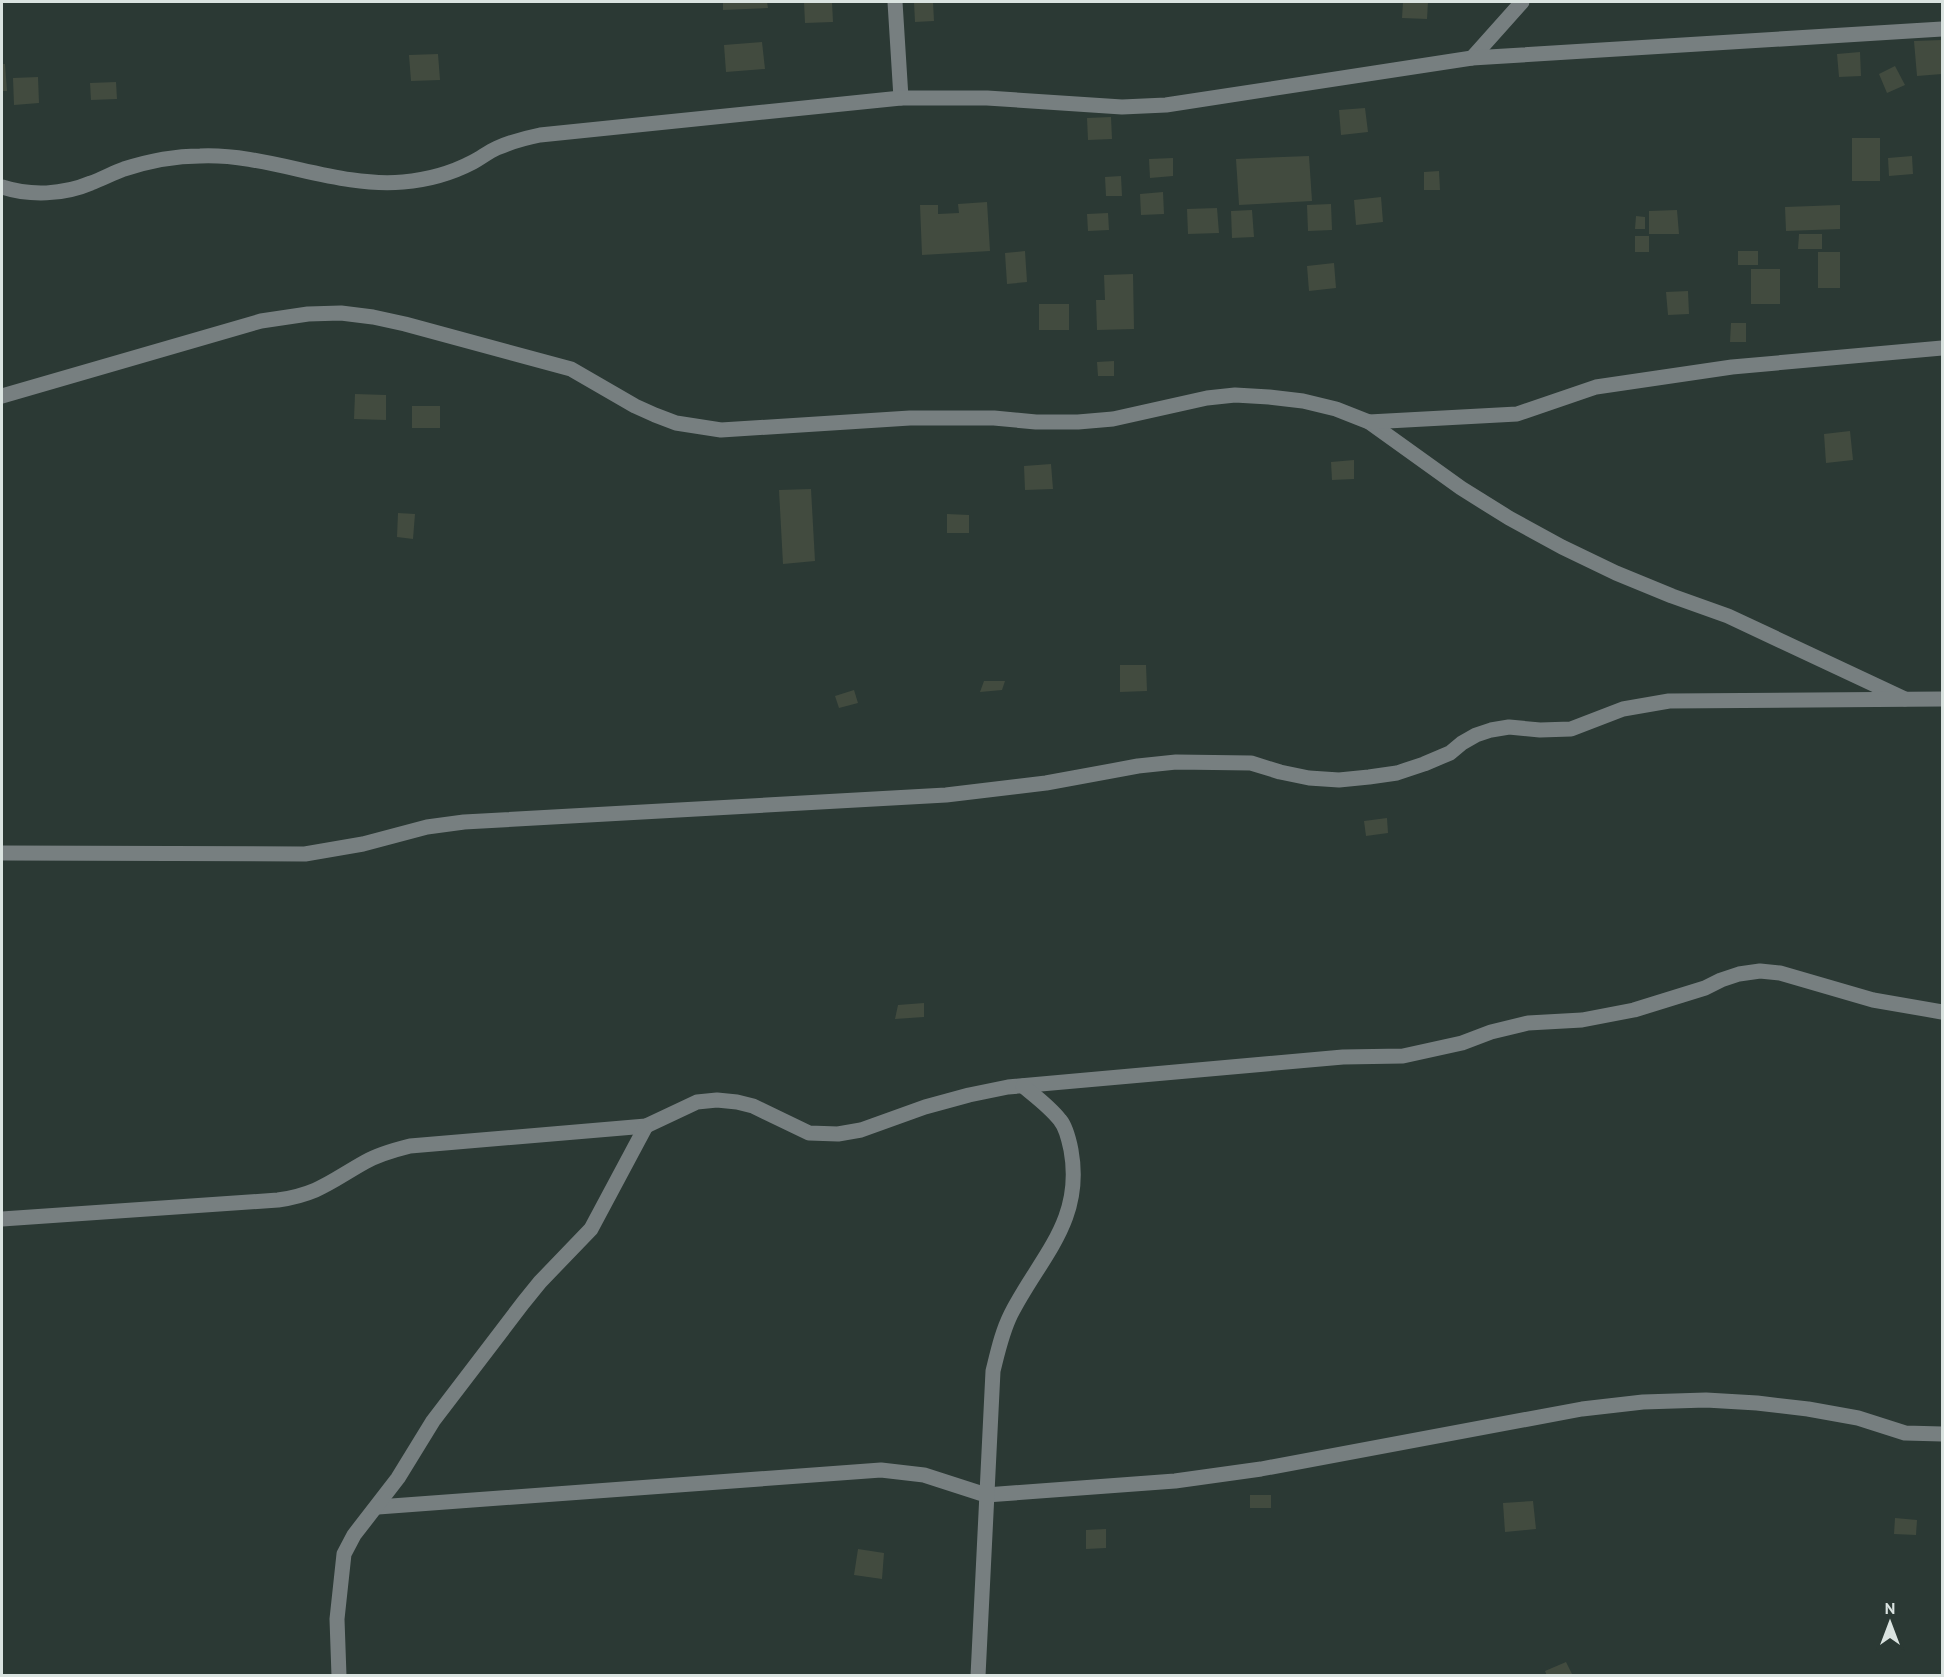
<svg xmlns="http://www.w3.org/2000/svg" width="1944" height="1677" font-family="'PT Sans',sans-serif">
  <rect width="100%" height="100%" fill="#2b3934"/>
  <g fill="#424b3f">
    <path d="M723,2h44l1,6 -45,2z"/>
    <path d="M804,2h28l1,20 -28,1z"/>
    <path d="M914,2h19l1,19 -19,1z"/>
    <path d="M1403,2h25l-1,17 -25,-1z"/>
    <path d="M1942,40v34l-25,2 -3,-35z"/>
    <path d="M762,42l3,27 -39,3 -2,-27z"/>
    <path d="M1860,52l1,24 -22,1 -2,-23z"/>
    <path d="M438,54l2,26 -29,1 -2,-26z"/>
    <path d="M2,64h3l2,27h-5z"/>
    <path d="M1895,66l10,19 -18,8 -8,-19z"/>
    <path d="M38,77l1,26 -25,2 -1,-27z"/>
    <path d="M116,82l1,17 -26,1 -1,-17z"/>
    <path d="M1365,108l3,24 -27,3 -2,-25z"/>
    <path d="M1111,117l1,22 -24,1 -1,-22z"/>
    <rect x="1852" y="138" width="28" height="43"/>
    <path d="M1309,156l3,45 -73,4 -3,-46z"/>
    <path d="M1912,156l1,18 -24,2 -1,-18z"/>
    <path d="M1173,158v18l-23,2 -1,-19z"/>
    <path d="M1439,171l1,19h-16v-18z"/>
    <path d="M1121,176l1,20h-16l-1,-19z"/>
    <path d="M1163,192l1,22 -23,1 -1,-21z"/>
    <path d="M1381,197l2,25 -27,3 -2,-25z"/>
    <path d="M987,202l3,49 -68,4 -2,-50h18v9l21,-1 -1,-9z"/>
    <path d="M1331,204l1,26 -24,1 -1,-26z"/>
    <path d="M1840,205v24l-54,2 -1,-24z"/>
    <path d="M1217,208l2,25 -31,1 -1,-25z"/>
    <path d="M1252,210l2,27 -22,1 -1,-27z"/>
    <path d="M1677,210l2,24h-30v-23z"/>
    <path d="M1108,213l1,17 -21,1 -1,-17z"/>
    <path d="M1636,216l9,1v12h-10z"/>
    <path d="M1799,234h23v15h-24z"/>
    <rect x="1635" y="236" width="14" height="16"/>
    <path d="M1025,251l2,31 -20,2 -2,-31z"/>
    <rect x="1738" y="251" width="20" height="14"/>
    <rect x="1818" y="252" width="22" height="36"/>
    <path d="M1334,263l2,25 -27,3 -2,-25z"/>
    <rect x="1751" y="269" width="29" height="35"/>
    <path d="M1133,274l1,55 -37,1 -1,-30h9l-1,-25z"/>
    <path d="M1688,291l1,23 -21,1 -2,-23z"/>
    <rect x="1039" y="304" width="30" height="26"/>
    <path d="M1731,323h15v19h-16z"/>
    <path d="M1114,361v15h-16l-1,-14z"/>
    <path d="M355,394l31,1v25l-32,-1z"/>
    <rect x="412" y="406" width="28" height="22"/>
    <path d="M1850,431l3,29 -27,3 -2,-29z"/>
    <path d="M1354,460v19l-22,1 -1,-18z"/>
    <path d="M1051,464l2,25 -28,1 -1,-24z"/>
    <path d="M811,489l4,72 -32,3 -4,-74z"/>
    <path d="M398,513l17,1 -2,25 -16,-2z"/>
    <path d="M947,514l22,1v18h-22z"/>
    <path d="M1120,665h26l1,26 -27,1z"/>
    <path d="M984,681h21l-3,9 -22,2z"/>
    <path d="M854,690l4,13 -19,5 -4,-12z"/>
    <path d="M1387,818l1,15 -22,3 -2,-15z"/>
    <path d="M924,1003v14l-29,2 3,-14z"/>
    <rect x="1250" y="1495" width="21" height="13"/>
    <path d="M1533,1501l3,28 -31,3 -2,-29z"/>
    <path d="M1895,1518l22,2 -1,15 -22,-1z"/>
    <path d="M1106,1529v19l-20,1v-19z"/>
    <path d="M858,1549l26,4 -2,26 -28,-4z"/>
    <path d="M1566,1662l7,14h-26l-2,-5z"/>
  </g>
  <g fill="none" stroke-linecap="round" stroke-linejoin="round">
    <g stroke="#777f80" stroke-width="15">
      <path d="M895,2l6,96"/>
      <path d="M1472,58l50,-56"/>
      <path d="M2,187c28,9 61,8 89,-4 11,-4 22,-10 33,-14 25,-8 51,-13 76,-13 68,-3 136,32 203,26 24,-2 49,-9 70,-20 8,-4 15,-10 24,-14 14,-6 28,-10 43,-13l361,-37h86l135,9 44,-2 306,-47 470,-29"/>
      <path d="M2,396l259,-75 47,-7 33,-1 32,4 32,7 166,45 64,37 20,9 21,8 45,7 189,-12h84l42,4h42l35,-3 94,-21 28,-3 34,2 34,4 33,8 33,13 92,66 48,30 53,29 54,26 56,23 56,20 177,83"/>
      <path d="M1369,422l148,-8 79,-27 136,-20 210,-19"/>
      <path d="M2,853l303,1 58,-10 64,-17 37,-5 482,-27 100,-12 92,-17 38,-4 75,1 29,9 29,6 30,2 30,-3 28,-4 27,-9 26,-11 12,-10 14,-8 15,-5 18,-3 31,3 31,-1 52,-20 46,-8 273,-2"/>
      <path d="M2,1219l276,-19c41,-6 53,-19 87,-38 14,-8 29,-12 45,-16l236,-20 51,-24 20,-2 20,2 16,4 56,27 29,1 23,-4 64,-23 44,-12 39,-8 335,-30 60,-1 59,-13 29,-11 37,-9 54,-3 52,-10 71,-22 16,-8 18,-6 21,-3 20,2 93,27 69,12"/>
      <path d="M378,1507l503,-37 43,5 62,20 189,-14 86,-12 321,-60 61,-7 63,-2 51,3 51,6 50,9 47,15 37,1"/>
      <path d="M339,1676l-2,-57 7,-65 10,-19 44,-57 35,-57 90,-118 17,-21 51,-53 55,-103"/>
      <path d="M978,1676l15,-305c5,-20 9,-39 18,-57 29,-57 73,-93 60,-164 -2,-10 -5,-23 -11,-30 -10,-13 -25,-24 -37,-34"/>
    </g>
  </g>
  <rect width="1944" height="1677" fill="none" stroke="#dae3e0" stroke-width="6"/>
  <g transform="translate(1890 1623)" stroke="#2b3934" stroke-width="4.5" paint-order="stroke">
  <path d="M0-4.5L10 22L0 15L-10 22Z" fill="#dae3e0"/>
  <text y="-9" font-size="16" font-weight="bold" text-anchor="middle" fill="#dae3e0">N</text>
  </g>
</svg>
